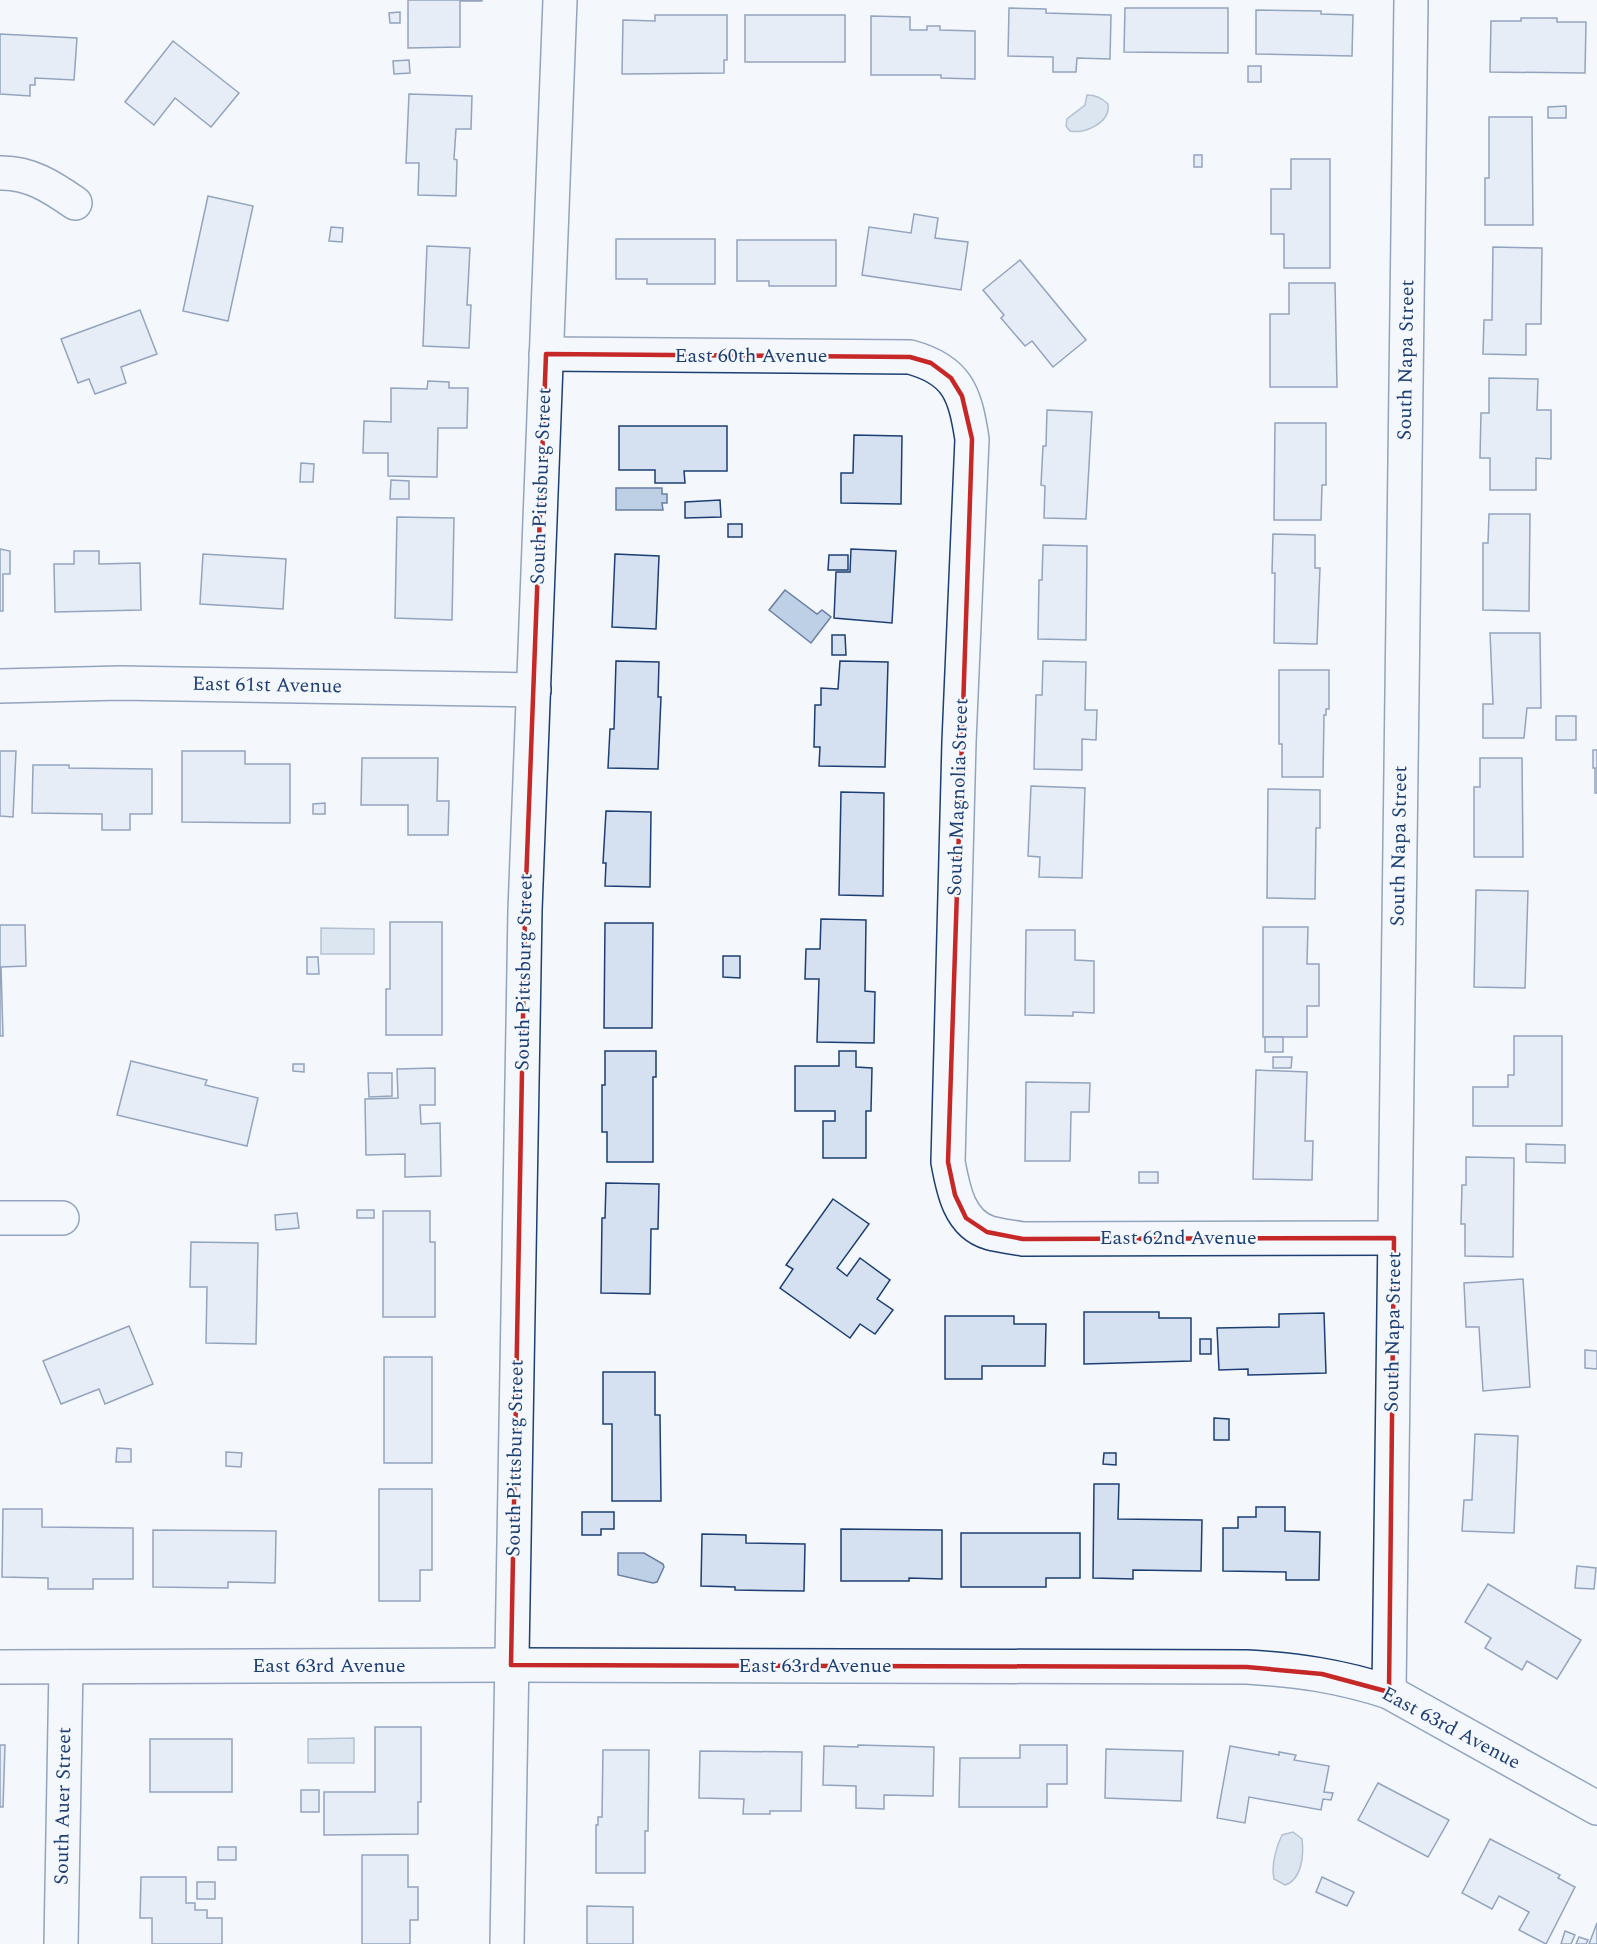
<svg xmlns="http://www.w3.org/2000/svg" width="1597" height="1944" font-family="Spectral,serif">
  <rect width="100%" height="100%" fill="#f4f7fb"/>
  <g fill="#bed0e5" stroke="#687fa3" stroke-width="1.5">
    <path d="M1087,95c9,0 15,3 21,9 3,18 -22,30 -38,27l-4,-5 1,-7 18,-14z"/>
    <path d="M616,488h46v6h5v9h-5l1,7h-47z"/>
    <path d="M785,590l32,24 5,-4 9,7 -20,26 -42,-33z"/>
    <path d="M321,928l53,1v25h-53z"/>
    <path d="M618,1553h26l19,11 1,3 -7,15 -4,1 -35,-8z"/>
    <path d="M354,1738v25h-46v-24z"/>
    <path d="M1293,1832l9,7c2,15 0,41 -17,46l-11,-6c-3,-13 2,-32 8,-44z"/>
  </g>
  <g fill="#d5e0f0" stroke="#1d3f73" stroke-width="1.5">
    <path d="M408,0h74v1h-22v46l-52,1z"/>
    <path d="M1009,8l37,1v4l65,2 -1,44 -33,-1 -1,14h-23v-15l-45,-1z"/>
    <path d="M1125,8h103v45l-104,-1z"/>
    <path d="M1256,10l65,1v3l32,1 -1,41 -96,-2z"/>
    <path d="M400,12v11h-10l-1,-10z"/>
    <path d="M655,15h72v45h-3v13l-102,1 1,-54 32,1z"/>
    <rect x="745" y="15" width="100" height="47"/>
    <path d="M871,16l39,1v13h17v-4h13v4l35,1v48l-34,-1v-3h-70z"/>
    <path d="M1521,18h36v4h29l-1,51 -95,-1 1,-51h30z"/>
    <path d="M0,34l77,4 -3,42 -39,-2v7h-5v11l-30,-2z"/>
    <path d="M173,41l66,52 -28,34 -36,-29 -21,27 -29,-23z"/>
    <path d="M409,60l1,13 -16,1 -1,-13z"/>
    <rect x="1248" y="66" width="13" height="16"/>
    <path d="M409,94l63,2 -1,33h-15l-2,30 3,1 -1,36 -38,-1 1,-32h-13z"/>
    <path d="M1566,106v12h-18v-11z"/>
    <path d="M1489,117h43l1,108h-48v-47h4z"/>
    <rect x="1194" y="155" width="8" height="12"/>
    <path d="M1291,159h39v109h-46v-34h-13v-45h20z"/>
    <path d="M208,196l45,10 -25,115 -45,-10z"/>
    <path d="M914,214l24,4 -3,20 33,4 -7,48 -99,-15 7,-48 42,6z"/>
    <path d="M331,227l12,1 -1,14 -13,-1z"/>
    <path d="M616,239h99v45h-68v-5h-31z"/>
    <path d="M737,240h99v46h-67v-5h-32z"/>
    <path d="M427,246l43,2 -3,57h4l-2,43 -46,-2z"/>
    <path d="M1493,247l49,1 -1,76h-15v31l-43,-1 1,-34h8z"/>
    <path d="M1020,260l66,80 -33,27 -21,-26 -7,5 -24,-28 3,-3 -21,-25z"/>
    <path d="M1289,283h46l2,104h-67v-73h19z"/>
    <path d="M140,310l17,44 -36,13 5,16 -31,11 -6,-15 -11,4 -17,-44z"/>
    <path d="M1489,378l49,1 -1,31h14v49l-15,-1v32h-46v-32h-10l1,-45h8z"/>
    <path d="M428,381l21,1v6h19l-1,40h-29l-1,49 -49,-1v-23h-25l1,-32 27,1v-34l36,1z"/>
    <path d="M1047,410l45,2 -6,107 -42,-1 1,-32 -4,-1 2,-39h3z"/>
    <path d="M1275,423h51v62h-4l-1,35h-47z"/>
    <path d="M619,426h108v45h-43l1,12h-30v-13h-36z"/>
    <path d="M854,435l48,1 -1,68 -60,-1v-30h12z"/>
    <path d="M301,463l13,1 -1,18h-13z"/>
    <path d="M391,480l18,1v18h-19z"/>
    <path d="M720,500l1,17 -36,1v-16z"/>
    <path d="M1489,514h41l-1,97 -46,-1v-67h5z"/>
    <path d="M397,517l57,1 -2,102 -57,-2z"/>
    <rect x="728" y="524" width="14" height="13"/>
    <path d="M1273,534l42,1v33h5l-3,76 -43,-1 1,-70h-3z"/>
    <path d="M1043,545l44,1 -1,94 -48,-1 1,-59h3z"/>
    <path d="M0,549l10,2v23h-7v37h-3z"/>
    <path d="M851,549l45,2 -4,72 -58,-5 2,-46h14z"/>
    <path d="M74,551h25v13l41,-1 1,47 -86,2 -1,-48h20z"/>
    <path d="M203,554l83,5 -3,50 -83,-5z"/>
    <path d="M615,554l44,2 -3,73 -44,-2z"/>
    <path d="M829,555h19v15h-20z"/>
    <path d="M1490,633h50l1,75h-14l-3,30h-41v-34h10z"/>
    <path d="M832,635h13l1,20h-14z"/>
    <path d="M616,661l43,1 -1,35h3l-3,72 -50,-1 2,-39h4z"/>
    <path d="M840,661l48,1 -3,105 -66,-1 1,-19h-6l1,-42h6v-17l17,1z"/>
    <path d="M1043,661l43,1 -1,48h12l-1,30 -14,-1v31l-48,-1 2,-74h6z"/>
    <path d="M1279,670h50v39h-3v6h-2l-1,62h-41v-33h-3z"/>
    <rect x="1556" y="716" width="20" height="24"/>
    <path d="M1593,750h4v43h-2v-25h-2z"/>
    <path d="M0,751h16l-3,66 -13,-1z"/>
    <path d="M182,751h63v13h45v59l-108,-1z"/>
    <path d="M362,758h76l-1,43h12l-1,34h-40v-30h-47z"/>
    <path d="M1480,758h42l1,99h-49v-70h6z"/>
    <path d="M33,765h36v3l83,1v45h-22v16h-28v-16l-70,-1z"/>
    <path d="M1031,786l54,2 -3,90 -43,-1 1,-20 -12,-1z"/>
    <path d="M1268,789l52,1v38h-4l-1,71 -48,-1z"/>
    <path d="M841,792l43,1 -1,103 -44,-1z"/>
    <path d="M325,803v11h-12v-10z"/>
    <path d="M606,811l45,1 -1,75 -45,-1 1,-23h-3z"/>
    <path d="M1476,890l52,1 -3,97 -51,-1z"/>
    <path d="M821,919l45,1 -1,71 10,1 -1,51 -57,-1 2,-63h-14l1,-30h14z"/>
    <path d="M390,922h52v113h-56v-46h4z"/>
    <path d="M605,923h48l-1,105h-48z"/>
    <path d="M0,925h25l1,41 -25,1 2,69h-3z"/>
    <path d="M1263,927h45l-1,37h12v42h-12v31h-44z"/>
    <path d="M1026,930h49v30l19,1v52l-21,-1v4l-48,-1z"/>
    <path d="M723,956h17v22l-17,-1z"/>
    <path d="M307,957h11l1,17h-12z"/>
    <path d="M1514,1036h48v90h-89v-39h35v-12h6z"/>
    <rect x="1265" y="1037" width="18" height="15"/>
    <path d="M605,1051h51v26h-3v85h-46v-30h-5v-47h3z"/>
    <path d="M839,1051h17v16l16,1 -1,43h-5v47h-43v-37h12v-10h-40v-45h44z"/>
    <path d="M1273,1057h19l-1,11h-18z"/>
    <path d="M131,1061l76,19 -2,5 53,13 -11,48 -130,-31z"/>
    <path d="M293,1064h11v8l-11,-1z"/>
    <path d="M435,1068v37h-15l1,19 19,-1 1,53 -36,1v-23l-39,1 -1,-56 33,-1 -1,-29z"/>
    <path d="M1256,1070l51,2 -2,69h8l-1,39 -59,-1z"/>
    <path d="M368,1073h24v23l-23,1z"/>
    <path d="M1026,1082l64,1 -1,29h-18l-1,49h-45z"/>
    <path d="M1526,1144l39,1v18l-39,-1z"/>
    <path d="M1466,1157l48,1 -1,99 -48,-1v-32h-4l1,-39h4z"/>
    <rect x="1139" y="1172" width="19" height="11"/>
    <path d="M606,1183l53,1 -1,45h-7l-1,65 -49,-1 1,-75h3z"/>
    <path d="M833,1199l36,25 -32,44 10,8 13,-18 30,22 -13,19 16,11 -18,24 -15,-10 -10,14 -70,-50 13,-19 -7,-4z"/>
    <rect x="357" y="1210" width="17" height="8"/>
    <path d="M383,1211h47v31h5v75h-52z"/>
    <path d="M297,1213l2,15 -23,2 -1,-15z"/>
    <path d="M191,1242l67,1 -2,101 -50,-1 1,-56h-17z"/>
    <path d="M1523,1279l7,108 -47,4 -4,-64h-13l-2,-44z"/>
    <path d="M1084,1312h75v6h32v43l-107,3z"/>
    <path d="M1324,1313l2,60 -78,2v-6l-29,1 -2,-42 62,-1v-13z"/>
    <path d="M945,1316h69v8h32l-1,42h-63v13h-37z"/>
    <path d="M129,1326l24,58 -48,20 -6,-15 -38,15 -18,-43z"/>
    <rect x="1200" y="1339" width="11" height="15"/>
    <path d="M1585,1350l12,1v18l-12,-1z"/>
    <rect x="384" y="1357" width="48" height="106"/>
    <path d="M603,1372h52v43h5l1,86h-49v-77h-9z"/>
    <path d="M1214,1418l15,1v21h-15z"/>
    <path d="M1475,1434l43,2 -4,97 -52,-2 2,-31h8z"/>
    <path d="M117,1448l14,1v13h-15z"/>
    <path d="M226,1452l16,1 -1,14 -15,-1z"/>
    <path d="M1104,1453h12v12l-13,-1z"/>
    <path d="M1094,1484h25l-1,35 84,1 -1,51 -68,-1v9l-40,-1z"/>
    <path d="M379,1489h53v81h-12v31h-41z"/>
    <path d="M1256,1507h29v24l35,1 -1,48h-33v-8l-63,-1v-43h15v-11h18z"/>
    <path d="M3,1509h39v18l91,1v51h-40v10h-45v-11l-46,-1z"/>
    <path d="M582,1512h32v17h-13v6h-19z"/>
    <path d="M841,1529l101,1v49l-33,-1v3h-68z"/>
    <path d="M153,1530l123,1 -1,52 -47,-1v6l-75,-1z"/>
    <path d="M961,1533h119v45h-34v9h-85z"/>
    <path d="M702,1534l44,1v8l59,1 -1,47 -69,-1v-3l-34,-1z"/>
    <path d="M1577,1566l19,2 -2,21 -19,-1z"/>
    <path d="M1488,1584l93,56 -24,39 -30,-18 -5,9 -37,-22 6,-10 -26,-16z"/>
    <path d="M375,1727h46v75h-3v32l-94,1v-43h51z"/>
    <rect x="150" y="1739" width="82" height="53"/>
    <path d="M0,1745h5l-2,62h-3z"/>
    <path d="M858,1745l76,2 -1,49 -49,-1v14l-28,-1v-22l-33,-1 1,-39 34,1z"/>
    <path d="M1020,1745h47v39h-20v23h-88l1,-49h60z"/>
    <path d="M1230,1746l49,9v-3l17,3 -2,5 35,6 -5,26 9,1 -2,7 -8,-1 -2,11 -72,-13 -4,26 -28,-5z"/>
    <path d="M1106,1749l77,2 -2,50 -76,-3z"/>
    <path d="M603,1750h46l-1,81h-3v42h-49v-48h2v-8h4z"/>
    <path d="M700,1751l102,1 -1,59h-31v3h-27l1,-15 -45,-1z"/>
    <path d="M1378,1783l71,37 -21,37 -70,-37z"/>
    <rect x="301" y="1790" width="18" height="22"/>
    <path d="M1490,1839l70,36 -2,3 17,9 -29,57 -27,-14 10,-18 -30,-16 -7,13 -30,-16z"/>
    <rect x="218" y="1847" width="18" height="13"/>
    <path d="M362,1855h46v32h10v33h-8v24h-48z"/>
    <path d="M141,1877h45v26h9v7h12v8h15v26h-70v-26h-12z"/>
    <path d="M1322,1877l32,15 -7,14 -31,-14z"/>
    <rect x="197" y="1882" width="18" height="17"/>
    <path d="M587,1906l46,1v37h-46z"/>
    <path d="M1597,1923v21h-8z"/>
    <path d="M1565,1931l10,4 -4,9h-10z"/>
    <path d="M1579,1937l9,3 -2,4h-10z"/>
  </g>
  <g fill="none" stroke-linecap="round" stroke-linejoin="round">
    <g stroke="#1d3f73" stroke-width="36">
      <g id="minor">
        <path d="M0,173c29,-1 52,14 75,30"/>
        <path d="M546,354l364,3c48,13 55,37 62,82l-13,303 -11,420c5,27 11,62 42,71 11,3 22,4 33,6l371,-1"/>
        <path d="M0,686l120,-3 414,7"/>
        <path d="M0,1218h62"/>
        <path d="M0,1667l511,-2 736,2c51,3 93,9 142,25l208,116"/>
        <path d="M1389,1692l22,-1692"/>
        <path d="M61,1944l5,-277"/>
        <path d="M507,1944l18,-1034 35,-910"/>
      </g>
    </g>
    <use href="#minor" stroke="#f4f7fb" stroke-width="33"/>
  </g>
  <path d="M0 0H1597V1944H0ZM546,354l364,3 21,6 20,15 11,18 10,43 -24,723 7,33 11,23 21,14 36,7 371,-1 -5,454 -67,-18 -75,-7 -736,-2 14,-755z" fill="#f4f7fb" fill-opacity=".55" fill-rule="evenodd"/>
  <path fill="none" stroke="#c62828" stroke-width="4.5" stroke-linejoin="round" d="M546,354l364,3 21,6 20,15 11,18 10,43 -24,723 7,33 11,23 21,14 36,7 371,-1 -5,454 -67,-18 -75,-7 -736,-2 14,-755z"/>
  <g text-anchor="middle" dominant-baseline="central" stroke-width="4.5" stroke-linejoin="round" paint-order="stroke">
    <g font-size="20" fill="#1d3f73" stroke="#f4f7fb">
      <text x="751" y="356">East 60th Avenue</text>
      <text transform="translate(1406 360) rotate(-89)">South Napa Street</text>
      <text transform="translate(541 486) rotate(-88)">South Pittsburg Street</text>
      <text transform="translate(267 685) rotate(1)">East 61st Avenue</text>
      <text transform="translate(958 797) rotate(-88)">South Magnolia Street</text>
      <text transform="translate(1399 846) rotate(-89)">South Napa Street</text>
      <text transform="translate(524 972) rotate(-89)">South Pittsburg Street</text>
      <text x="1178" y="1238">East 62nd Avenue</text>
      <text transform="translate(1393 1332) rotate(-89)">South Napa Street</text>
      <text transform="translate(515 1458) rotate(-89)">South Pittsburg Street</text>
      <text x="329" y="1666">East 63rd Avenue</text>
      <text x="815" y="1666">East 63rd Avenue</text>
      <text transform="translate(1451 1728) rotate(28)">East 63rd Avenue</text>
      <text transform="translate(63 1806) rotate(-89)">South Auer Street</text>
    </g>
  </g>
</svg>
